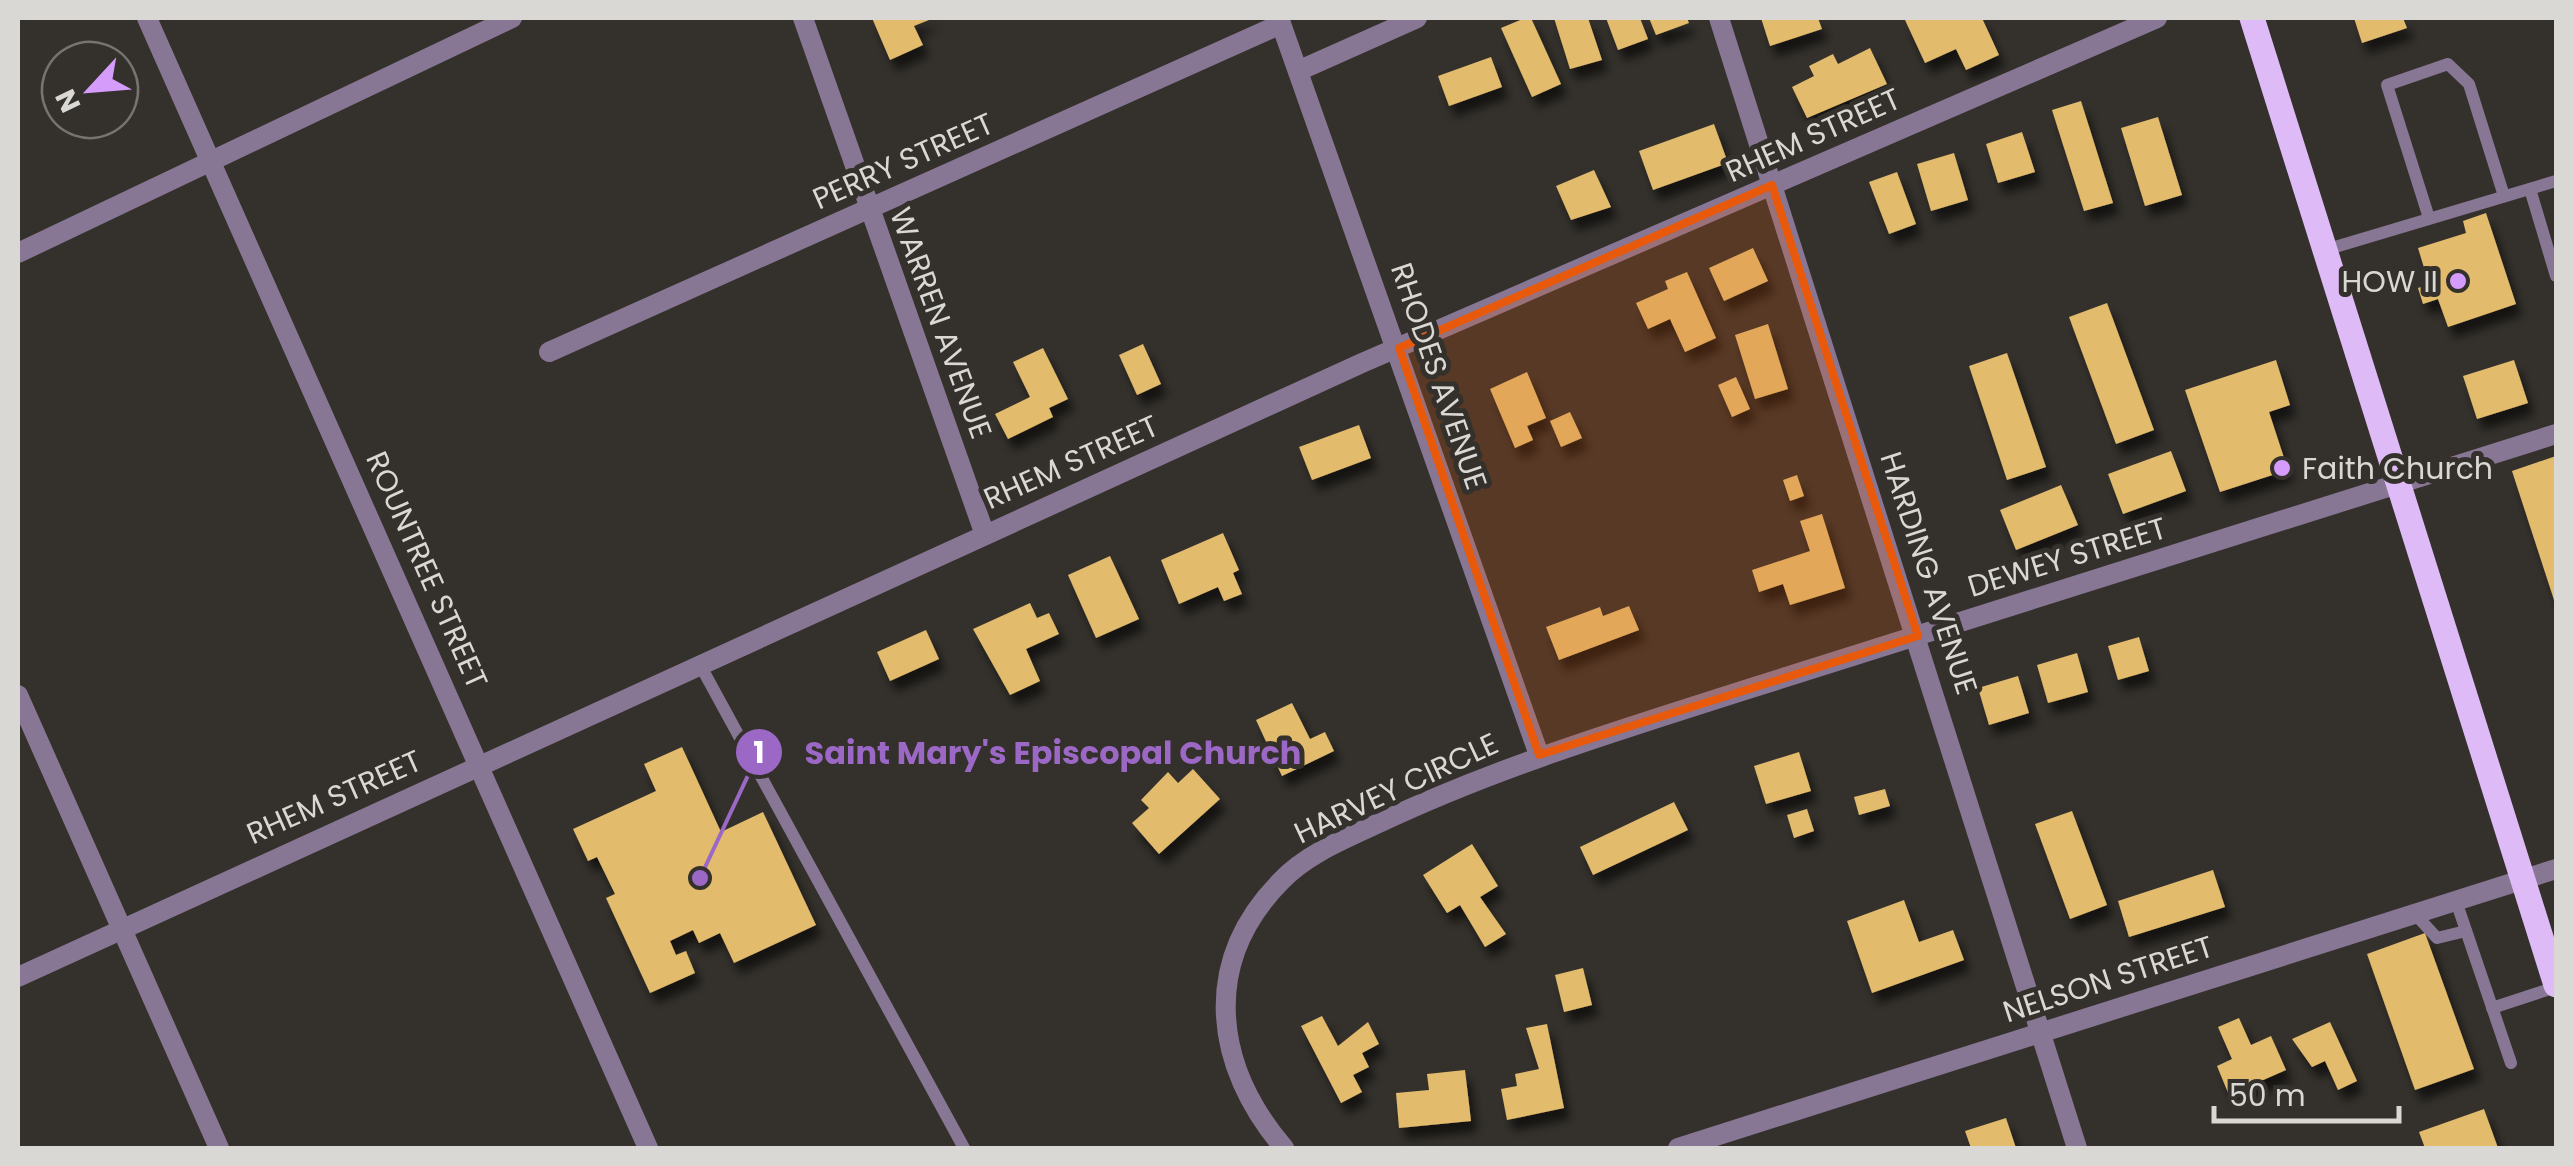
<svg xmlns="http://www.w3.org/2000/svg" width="2574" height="1166" font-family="Poppins,sans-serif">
  <defs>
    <filter id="shadow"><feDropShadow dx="6" dy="11" stdDeviation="5" flood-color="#0009"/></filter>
  </defs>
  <rect width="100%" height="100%" fill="#34312c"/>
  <g fill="#e3bb6d" filter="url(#shadow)">
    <path d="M872,18h62l-20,8 9,19 -33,15z"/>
    <path d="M1525,18h6l30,66 -29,13 -31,-69z"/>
    <path d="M1554,18h34l14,42 -32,9z"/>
    <path d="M1606,18h34l8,21 -30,11z"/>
    <path d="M1649,18h38l2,5 -33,12z"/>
    <path d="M1761,18h57l4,11 -52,17z"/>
    <path d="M1911,18h71l17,37 -33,15 -10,-21 -31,14 -20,-43z"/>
    <path d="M2354,18h49l4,10 -45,15z"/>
    <path d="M1870,48l17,36 -80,34 -15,-31 22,-11 -5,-10 24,-12 5,10z"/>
    <path d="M1491,57l11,30 -53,19 -11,-30z"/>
    <path d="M2081,101l32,102 -29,8 -32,-101z"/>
    <path d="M2158,117l24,78 -37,11 -24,-78z"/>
    <path d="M1714,124l14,39 -75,27 -14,-39z"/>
    <path d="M2022,132l13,40 -37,11 -12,-39z"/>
    <path d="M1954,153l14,47 -37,11 -14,-47z"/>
    <path d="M1594,170l17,37 -40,13 -15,-34z"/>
    <path d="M1897,172l19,52 -27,10 -20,-52z"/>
    <path d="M2486,213l30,91 -68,23 -10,-28 -15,5 -5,-16 11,-4 -11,-36 48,-15 -3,-12z"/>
    <path d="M1753,248l15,33 -44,20 -15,-33z"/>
    <path d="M1687,272l29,66 -31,14 -15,-33 -22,10 -12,-26 32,-14 -3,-8z"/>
    <path d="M2107,303l47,127 -38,14 -47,-127z"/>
    <path d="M1768,324l20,65 -33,10 -20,-64z"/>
    <path d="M1143,344l18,40 -24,11 -18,-40z"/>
    <path d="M1043,348l25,51 -19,9 4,9 -45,22 -13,-25 35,-17 -17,-35z"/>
    <path d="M2007,353l39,114 -39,13 -38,-114z"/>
    <path d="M2276,360l14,45 -21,7 19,58 -68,22 -35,-102z"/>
    <path d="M2514,360l14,43 -51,16 -14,-43z"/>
    <path d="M1527,372l19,46 -19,8 6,14 -18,8 -25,-59z"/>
    <path d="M1736,377l14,32 -18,8 -14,-32z"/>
    <path d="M1570,412l12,26 -21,9 -11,-26z"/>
    <path d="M1359,425l12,33 -59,22 -13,-33z"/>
    <path d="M2171,451l15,40 -63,23 -15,-40z"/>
    <path d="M2556,456v150l-44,-135z"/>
    <path d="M1797,475l7,21 -14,5 -7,-21z"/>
    <path d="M2061,485l17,40 -62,25 -16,-40z"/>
    <path d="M1822,514l23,74 -55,17 -7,-21 -24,8 -7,-22 58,-19 -10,-30z"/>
    <path d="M1223,533l16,37 -6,3 9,21 -18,7 -6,-14 -39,17 -18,-44z"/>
    <path d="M1110,556l29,63 -43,19 -28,-63z"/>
    <path d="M1030,603l7,15 12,-5 10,21 -33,15 14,32 -30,14 -37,-66z"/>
    <path d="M1629,606l10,24 -80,30 -13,-33 54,-20 3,9z"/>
    <path d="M926,630l13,29 -49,22 -13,-29z"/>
    <path d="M2139,637l10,34 -31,9 -10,-34z"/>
    <path d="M2077,653l11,39 -40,11 -11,-38z"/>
    <path d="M2018,676l11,37 -40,12 -11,-37z"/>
    <path d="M1292,703l18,36 15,-7 9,19 -52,25 -26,-56z"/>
    <path d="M682,747l39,85 42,-20 53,113 -82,38 -14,-30 -21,10 -6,-13 -23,11 6,14 10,-4 9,22 -45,20 -44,-95 9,-4 -18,-37 -9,4 -15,-32 83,-38 -12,-27z"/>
    <path d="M1799,752l12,39 -45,13 -12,-38z"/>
    <path d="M1193,769l27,30 -61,55 -27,-31 17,-15 -8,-8 27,-28 10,11z"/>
    <path d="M1885,789l5,17 -31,9 -5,-18z"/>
    <path d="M1674,802l14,28 -95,45 -13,-28z"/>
    <path d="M1807,809l7,22 -20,7 -7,-23z"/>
    <path d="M2072,811l35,94 -37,14 -35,-95z"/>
    <path d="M1472,844l26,42 -18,11 26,37 -21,13 -25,-42 -13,8 -24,-38z"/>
    <path d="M2213,870l12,37 -96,30 -11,-36z"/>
    <path d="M1904,900l15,42 34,-12 11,30 -92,33 -25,-72z"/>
    <path d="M2425,933l49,136 -59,21 -48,-136z"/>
    <path d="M1583,968l9,37 -28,7 -9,-37z"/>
    <path d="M1322,1016l16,30 30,-24 11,22 -17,9 7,14 -16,8 9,17 -21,11 -40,-77z"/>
    <path d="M2239,1018l12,27 20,-9 15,34 -57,25 -12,-29 15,-7 -14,-32z"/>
    <path d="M2330,1022l27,59 -19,9 -13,-29 -13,6 -20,-28z"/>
    <path d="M1547,1024l17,84 -57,12 -6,-31 16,-3 -2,-12 24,-5 -13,-41z"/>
    <path d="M1465,1070l6,51 -72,7 -3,-35 33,-3 -2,-16z"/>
    <path d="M2484,1109l14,39h-73l-6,-16z"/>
    <path d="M2006,1118l10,30h-45l-6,-17z"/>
  </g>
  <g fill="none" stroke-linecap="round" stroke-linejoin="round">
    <g stroke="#887794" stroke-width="12">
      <path d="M2530,189l26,87"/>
      <path d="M2429,218l-42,-133 61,-21 21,20 35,112"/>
      <path d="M2325,250l231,-69"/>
      <path d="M699,663l265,485"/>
      <path d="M2456,901l55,162"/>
      <path d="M2415,914l22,24 29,-7"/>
      <path d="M2492,1008l64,-21"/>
    </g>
    <g stroke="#887794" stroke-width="20">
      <path d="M147,18l501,1130"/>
      <path d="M803,18l182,517"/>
      <path d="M1279,18l260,737"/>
      <path d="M1719,18l358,1130"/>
      <path d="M1298,71l119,-53"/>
      <path d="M18,253l494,-235"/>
      <path d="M549,352l732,-328"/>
      <path d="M18,695l201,453"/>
      <path d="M18,977l1344,-614 795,-345"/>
      <path d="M1284,1148c-70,-82 -84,-185 -3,-267 27,-28 66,-43 100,-59 119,-56 242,-93 367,-133 269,-85 539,-168 808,-255"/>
      <path d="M1678,1148l878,-279"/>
    </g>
    <path stroke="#debbf7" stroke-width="25" d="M2252,18l304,967"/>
  </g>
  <path fill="#e8590c" fill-opacity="0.2" stroke="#e8590c" stroke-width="8" stroke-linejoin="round" d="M1772,185l146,451 -379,119 -140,-407z"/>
  <g fill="#d59cfb" stroke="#34312c" stroke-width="4">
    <circle cx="2458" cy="281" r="10"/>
    <circle cx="2282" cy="468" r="10"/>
  </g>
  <g text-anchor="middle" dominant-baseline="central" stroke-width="10" stroke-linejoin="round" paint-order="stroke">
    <g font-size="30" fill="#dad8d4" stroke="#34312c">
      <text transform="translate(1813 135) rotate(-24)">RHEM STREET</text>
      <text transform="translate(903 161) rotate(-24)">PERRY STREET</text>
      <text transform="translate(941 323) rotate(70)">WARREN AVENUE</text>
      <text transform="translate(1439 376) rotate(71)">RHODES AVENUE</text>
      <text transform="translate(1071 462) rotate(-24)">RHEM STREET</text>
      <text transform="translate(2067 557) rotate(-17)">DEWEY STREET</text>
      <text transform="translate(427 570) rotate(66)">ROUNTREE STREET</text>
      <text transform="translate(1929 573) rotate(72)">HARDING AVENUE</text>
      <text transform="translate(1396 788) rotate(-25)">HARVEY CIRCLE</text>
      <text transform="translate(334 797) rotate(-24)">RHEM STREET</text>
      <text transform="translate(2108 979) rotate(-18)">NELSON STREET</text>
    </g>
    <g font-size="30" fill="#dad8d4" stroke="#34312c" text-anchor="end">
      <text x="2438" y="281">HOW II</text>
      <text x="2302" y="468" text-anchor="start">Faith Church</text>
    </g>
  </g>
  <path fill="none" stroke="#9c68c6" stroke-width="4" d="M700 878L759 752"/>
  <g fill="#9c68c6" stroke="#34312c" stroke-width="4">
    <circle cx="700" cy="878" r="10"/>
    <circle cx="759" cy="752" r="25"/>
  </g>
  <g font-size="30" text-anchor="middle" font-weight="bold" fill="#fff">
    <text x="759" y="763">1</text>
  </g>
  <g font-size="32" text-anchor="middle" font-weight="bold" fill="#9c68c6" stroke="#34312c" stroke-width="10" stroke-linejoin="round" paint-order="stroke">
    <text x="1053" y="764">Saint Mary's Episcopal Church</text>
  </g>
  <rect width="2574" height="1166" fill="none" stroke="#dad8d4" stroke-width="40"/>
  <g transform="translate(90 90) rotate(244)"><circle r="48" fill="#34312c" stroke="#76746f" stroke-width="2.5"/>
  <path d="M0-8L18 38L0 25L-18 38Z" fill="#d59cfb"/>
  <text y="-15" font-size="28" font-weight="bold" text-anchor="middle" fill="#dad8d4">N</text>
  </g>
  <path d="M2214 1106v15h185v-15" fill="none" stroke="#dad8d4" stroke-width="5"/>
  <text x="2229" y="1106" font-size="30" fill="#dad8d4" stroke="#34312c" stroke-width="8" paint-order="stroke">50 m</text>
</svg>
